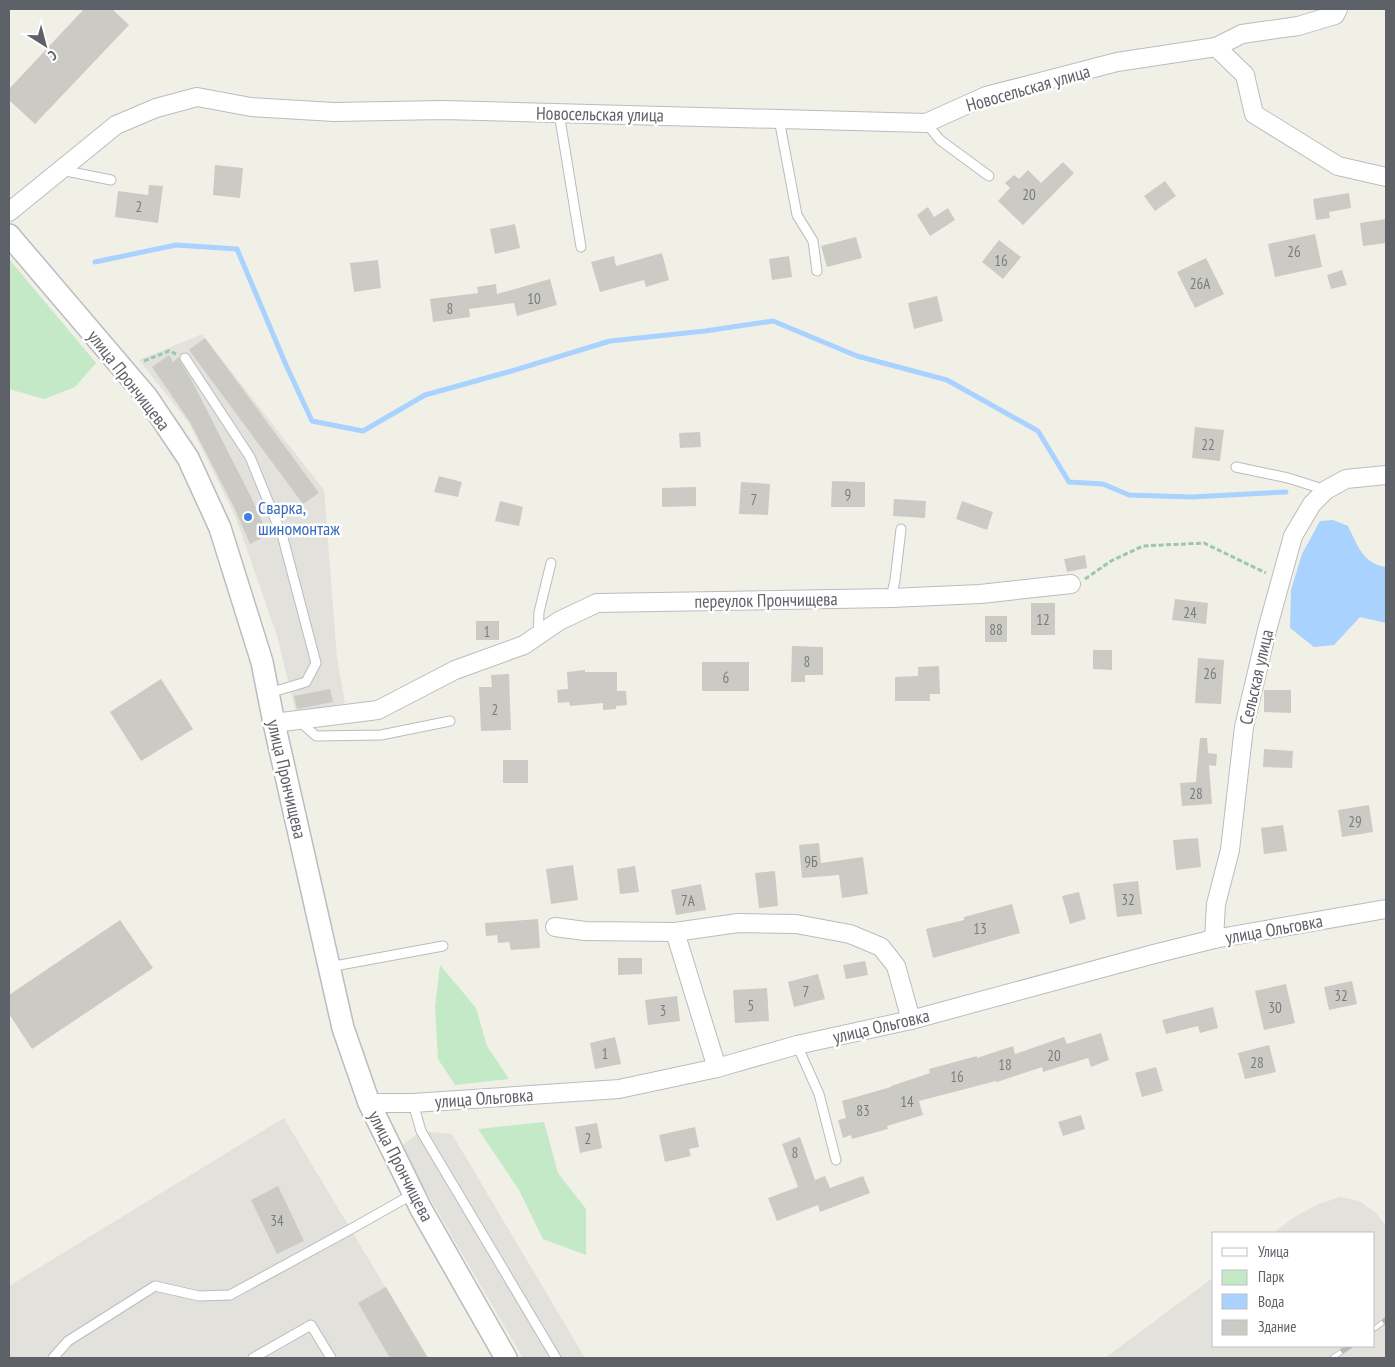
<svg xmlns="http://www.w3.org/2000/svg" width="1395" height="1367" font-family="'PT Sans Narrow',sans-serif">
  <rect width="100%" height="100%" fill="#f1f0e7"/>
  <g fill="#e2e1db">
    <path d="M202,334l122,156 13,168 8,45 -49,10 -19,-77 -41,-118 -47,-95 -50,-63z"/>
    <path d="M284,1118l144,240h-419v-72z"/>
    <path d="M421,1131l31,3 133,224h-62l-123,-211z"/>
    <path d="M1340,1197l19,4 17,12 10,13v132h-281l109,-81v69h160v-113h-101l23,-17 23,-12z"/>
  </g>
  <g fill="#c3e9c6">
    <path d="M9,259l87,104 -21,24 -31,12 -35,-10z"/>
    <path d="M440,965l36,43 11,38 22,33 -54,6 -17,-26 -3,-52z"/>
    <path d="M544,1122l14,51 28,36v46l-43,-16 -24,-49 -41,-61z"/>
  </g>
  <path fill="#a9d2ff" d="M1333,520l15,6c9,18 15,38 38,41v56l-26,-6 -26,28 -20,2 -24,-19 1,-38 11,-36 18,-33z"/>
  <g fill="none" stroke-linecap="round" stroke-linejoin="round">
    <path stroke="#a9d2ff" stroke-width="5" d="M95,262l81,-17 61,4 49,116 26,56 51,10 62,-36 83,-23 102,-31 95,-10 68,-10 84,35 90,24 91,51 31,51 34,2 26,11 62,2 95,-5"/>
  </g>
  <g fill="#cccac4">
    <path d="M84,9h28l17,16 -94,99 -26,-24v-11z"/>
    <path d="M1063,162l11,11 -51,52 -25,-24 12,-13 -5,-5 9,-8 5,4 9,-9 13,13z"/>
    <path d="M215,165l28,3 -3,30 -27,-3z"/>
    <path d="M1165,181l11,15 -21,15 -11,-15z"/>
    <path d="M149,185l14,1 -5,37 -43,-6 3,-26 30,4z"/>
    <path d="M1349,193l2,15 -22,4 1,6 -14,2 -3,-21z"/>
    <path d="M928,207l6,10 14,-9 7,12 -25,16 -13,-21z"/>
    <path d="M1386,219v24l-23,3 -3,-23z"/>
    <path d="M515,224l5,24 -25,6 -5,-25z"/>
    <path d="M1315,234l7,33 -47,10 -7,-33z"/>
    <path d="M856,237l6,21 -35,9 -6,-21z"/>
    <path d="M999,240l22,17 -18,22 -21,-17z"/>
    <path d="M662,253l7,27 -23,7 -2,-7 -44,12 -9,-30 23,-6 2,10z"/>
    <path d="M789,256l3,21 -20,3 -3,-21z"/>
    <path d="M1206,258l18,36 -29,14 -18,-36z"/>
    <path d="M378,260l3,28 -27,4 -4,-29z"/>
    <path d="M1342,270l5,15 -16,4 -4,-14z"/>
    <path d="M550,279l7,26 -40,11 -3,-13 -45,6 1,8 -37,5 -3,-23 48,-6 -1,-6 19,-3 1,10z"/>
    <path d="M937,296l6,25 -29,8 -6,-26z"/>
    <path d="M205,338l114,155 -16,11 -114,-154z"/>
    <path d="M169,355l4,7 6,-5 1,4 11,18 61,120 16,36 -18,9 -16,-37 -44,-85 -38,-55z"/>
    <path d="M1195,427l29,3 -4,31 -28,-3z"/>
    <path d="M700,432l1,15 -21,1 -1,-15z"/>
    <path d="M439,476l23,6 -4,15 -24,-5z"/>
    <path d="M832,481l33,1v25h-34z"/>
    <path d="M741,482l29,2 -2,31 -29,-1z"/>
    <path d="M696,487v19l-34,1v-19z"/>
    <path d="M894,499l32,2 -1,17 -32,-2z"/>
    <path d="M500,501l23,6 -4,19 -24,-5z"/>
    <path d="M962,501l31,11 -6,18 -31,-11z"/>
    <path d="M1085,555l2,13 -20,4 -3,-13z"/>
    <path d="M1175,599l33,4 -2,21 -34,-4z"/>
    <rect x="1031" y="603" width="24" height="32"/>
    <rect x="985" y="616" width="22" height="26"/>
    <rect x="476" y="621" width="23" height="19"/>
    <path d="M792,646l31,1v28h-18v7h-14z"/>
    <path d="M1093,650h19v20l-19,-1z"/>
    <path d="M1198,658l26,2 -3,44 -26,-1z"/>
    <rect x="702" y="662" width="47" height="29"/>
    <path d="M939,666l1,28h-10v7h-35v-24l23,-1v-9z"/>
    <path d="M585,670v2h32v19h9l1,14 -11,1v3l-13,1v-7l-33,3 -1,-4 -11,1 -1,-13 11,-1 -1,-17z"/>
    <path d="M509,674l2,56 -30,1 -2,-44h13l-1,-12z"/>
    <path d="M161,679l32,50 -52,32 -31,-49z"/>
    <path d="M330,689l3,13 -36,7 -3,-13z"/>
    <path d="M1264,690h27v23l-27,-1z"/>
    <path d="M1200,738h7l1,15 9,1 -1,12 -7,-1 3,39 -30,2 -2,-23 16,-1z"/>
    <path d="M1264,749l29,2 -1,17 -29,-1z"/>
    <rect x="503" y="760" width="25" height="23"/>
    <path d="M1369,805l4,27 -31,5 -4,-27z"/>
    <path d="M1283,825l4,26 -23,3 -3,-26z"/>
    <path d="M1198,838l3,29 -25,3 -3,-30z"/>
    <path d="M819,843l2,20 42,-6 5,37 -26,4 -3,-23 -37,3 -3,-33z"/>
    <path d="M573,865l5,35 -27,4 -5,-35z"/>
    <path d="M635,866l4,26 -19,2 -3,-25z"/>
    <path d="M775,871l3,35 -19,2 -4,-35z"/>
    <path d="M1138,881l4,33 -25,3 -4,-33z"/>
    <path d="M701,884l5,26 -30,5 -5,-25z"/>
    <path d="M1079,892l7,27 -16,5 -8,-28z"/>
    <path d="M1012,904l8,29 -87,25 -7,-29 38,-9v-3z"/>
    <path d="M538,919l2,29 -29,2 -2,-8 -11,1 -1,-8 -11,1 -1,-13z"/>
    <path d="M120,920l33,48 -121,81 -23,-35v-19z"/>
    <path d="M618,958h24v16l-24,1z"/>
    <path d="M865,961l3,14 -22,4 -3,-14z"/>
    <path d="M818,974l7,25 -31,8 -6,-25z"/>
    <path d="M1352,981l5,23 -28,6 -5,-23z"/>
    <path d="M1286,984l9,39 -31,7 -9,-39z"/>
    <path d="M767,988l2,33 -34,2 -2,-33z"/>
    <path d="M677,996l3,25 -32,4 -3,-25z"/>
    <path d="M1213,1007l5,21 -18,5 -2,-7 -32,8 -4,-14z"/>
    <path d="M1101,1033l8,27 -18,7 -3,-9 -45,14 -1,-5 -45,15 -1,-1 -77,20 4,14 -36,11 1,3 -36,10 -1,-4 -8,3 -5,-18 8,-2 -4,-17 49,-14v-1l39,-13 -1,-4 48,-13v2l36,-12 2,8 49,-17 3,7z"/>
    <path d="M615,1037l6,27 -26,5 -5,-26z"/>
    <path d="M1269,1045l7,27 -31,7 -7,-26z"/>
    <path d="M1156,1067l7,24 -21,6 -7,-24z"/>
    <path d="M1081,1115l4,14 -22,7 -5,-14z"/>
    <path d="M597,1123l5,25 -22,5 -5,-26z"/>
    <path d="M695,1127l4,20 -10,2 2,7 -26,6 -6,-27z"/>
    <path d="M800,1137l15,43 10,-4 5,12 33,-12 7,17 -50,19 -2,-7 -41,16 -9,-23 30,-11 -16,-43z"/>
    <path d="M278,1186l26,55 -27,13 -26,-54z"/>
    <path d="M386,1287l42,71h-38l-32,-55z"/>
  </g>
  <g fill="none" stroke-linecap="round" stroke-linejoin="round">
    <g stroke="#b9bcc1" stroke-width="11">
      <g id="service">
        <path d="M559,113l22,134"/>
        <path d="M779,119l18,96 16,26 4,30"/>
        <path d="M926,123l14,17 49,36"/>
        <path d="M61,170l50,10"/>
        <path d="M185,358l65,99 33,81 33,125 -10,19 -37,11"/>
        <path d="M1236,467l52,11 38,12"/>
        <path d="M891,598l4,-18 6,-51"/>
        <path d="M538,636l1,-24 12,-49"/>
        <path d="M298,720l18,16 65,-1 69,-14"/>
        <path d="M329,967l114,-21"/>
        <path d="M797,1045l22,49 17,66"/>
        <path d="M413,1103l8,28 135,227"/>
        <path d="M53,1358l15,-17 87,-55 44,10 31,-1 121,-66 62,-35"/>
        <path d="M253,1358l58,-33 20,33"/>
      </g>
    </g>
    <g stroke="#b9bcc1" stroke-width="20">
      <g id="minor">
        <path d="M1216,47l26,-13 56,-8 37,-11 3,-6"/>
        <path d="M9,212l107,-87 40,-17 41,-11 54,10 83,5 109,-2 483,13 60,-27 131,-34 99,-15 29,28 9,39 84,52 48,11"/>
        <path d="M274,723l104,-13 77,-40 69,-25 35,-24 38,-18 294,-5 89,-4 91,-10"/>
        <path d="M555,927l30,4 90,1 63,-9 58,1 54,10 31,13 15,19 15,54"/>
        <path d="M675,932l42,136"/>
        <path d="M1214,939l2,-35 14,-54 14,-123 23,-97 26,-94 19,-32 14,-14 20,-11 40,-4"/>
        <path d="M369,1103h44l206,-14 98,-21 80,-23 114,-25 243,-66 60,-15 172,-30"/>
      </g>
    </g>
    <g stroke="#b9bcc1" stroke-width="24">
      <path id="tertiary" d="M9,235l138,162 41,61 32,70 42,134 12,61 69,305 26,75 52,106 85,149"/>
    </g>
    <g stroke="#9ac8ab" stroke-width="3" stroke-dasharray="5 2.5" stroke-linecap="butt">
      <path d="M144,361l25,-10 7,3"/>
      <path d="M1085,579l26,-18 32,-15 61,-3 62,30"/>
    </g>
    <use href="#service" stroke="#fff" stroke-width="9"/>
    <use href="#minor" stroke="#fff" stroke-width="18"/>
    <use href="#tertiary" stroke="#fff" stroke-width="21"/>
    <g stroke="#b8b9b9" stroke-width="5.5">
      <g id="rail">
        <path d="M1374,1329l12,-9"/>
        <path d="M1332,1358l18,-12"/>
      </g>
    </g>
    <use href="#rail" stroke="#fff" stroke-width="4" stroke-dasharray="11" stroke-linecap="butt"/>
  </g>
  <circle fill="#3f7fe0" stroke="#fff" stroke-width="2" cx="248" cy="517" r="5"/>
  <g text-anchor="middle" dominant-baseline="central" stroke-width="5" stroke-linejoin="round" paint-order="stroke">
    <g font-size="15" fill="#7a7c7f">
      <text x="1029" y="194">20</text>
      <text x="139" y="206">2</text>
      <text x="1294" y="251">26</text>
      <text x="1001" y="260">16</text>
      <text x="1200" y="283">26А</text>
      <text x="534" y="298">10</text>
      <text x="450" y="308">8</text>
      <text x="1208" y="444">22</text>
      <text x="848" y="494">9</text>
      <text x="754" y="499">7</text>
      <text x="1190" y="612">24</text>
      <text x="1043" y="619">12</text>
      <text x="996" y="629">88</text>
      <text x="487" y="631">1</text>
      <text x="807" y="661">8</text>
      <text x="1210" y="673">26</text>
      <text x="726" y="677">6</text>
      <text x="495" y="709">2</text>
      <text x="1196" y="793">28</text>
      <text x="1355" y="821">29</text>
      <text x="811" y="861">9Б</text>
      <text x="1128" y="899">32</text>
      <text x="688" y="900">7А</text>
      <text x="980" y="928">13</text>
      <text x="806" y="991">7</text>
      <text x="1341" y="995">32</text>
      <text x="751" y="1005">5</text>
      <text x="1275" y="1007">30</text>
      <text x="663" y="1010">3</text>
      <text x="605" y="1053">1</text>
      <text x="1054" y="1055">20</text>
      <text x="1257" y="1062">28</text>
      <text x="1005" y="1064">18</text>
      <text x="957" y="1076">16</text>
      <text x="907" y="1101">14</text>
      <text x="863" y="1110">83</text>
      <text x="588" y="1138">2</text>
      <text x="795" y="1152">8</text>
      <text x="277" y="1220">34</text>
    </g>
    <g font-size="18" fill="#5e6268" stroke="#fff">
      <text transform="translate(1028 88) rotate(-16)">Новосельская улица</text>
      <text transform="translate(600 114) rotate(1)">Новосельская улица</text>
      <text transform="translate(129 380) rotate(52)">улица Прончищева</text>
      <text transform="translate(766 600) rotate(-1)">переулок Прончищева</text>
      <text transform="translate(1256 677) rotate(-77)">Сельская улица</text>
      <text transform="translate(287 779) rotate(77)">улица Прончищева</text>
      <text transform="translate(1274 929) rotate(-10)">улица Ольговка</text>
      <text transform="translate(881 1026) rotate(-13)">улица Ольговка</text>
      <text transform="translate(484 1098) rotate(-4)">улица Ольговка</text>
      <text transform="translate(401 1166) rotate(63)">улица Прончищева</text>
    </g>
    <g font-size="18" fill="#366cbe" stroke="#fff" text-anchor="start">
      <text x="258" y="507">Сварка,<tspan x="258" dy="21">шиномонтаж</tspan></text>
    </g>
  </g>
  <rect width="1395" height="1367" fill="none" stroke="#5e6268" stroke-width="20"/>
  <rect x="1212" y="1232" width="162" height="115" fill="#ffffff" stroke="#bfc0c3"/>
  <rect x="1222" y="1248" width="25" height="8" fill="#ffffff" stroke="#bfc0c3"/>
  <text x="1258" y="1257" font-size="15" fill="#5e6268">Улица</text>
  <rect x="1222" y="1270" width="25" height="15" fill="#c3e9c6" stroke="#bfc0c3"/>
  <text x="1258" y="1282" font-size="15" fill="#5e6268">Парк</text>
  <rect x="1222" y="1294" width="25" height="15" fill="#a9d2ff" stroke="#bfc0c3"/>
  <text x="1258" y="1307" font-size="15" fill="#5e6268">Вода</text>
  <rect x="1222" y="1320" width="25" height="15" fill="#cccac4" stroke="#bfc0c3"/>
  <text x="1258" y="1332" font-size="15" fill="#5e6268">Здание</text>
  <g transform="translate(45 45) rotate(144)" stroke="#ffffff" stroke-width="4" paint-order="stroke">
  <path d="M0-4L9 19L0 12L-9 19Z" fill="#5e6268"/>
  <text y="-8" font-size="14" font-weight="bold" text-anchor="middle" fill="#5e6268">С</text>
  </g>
</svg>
